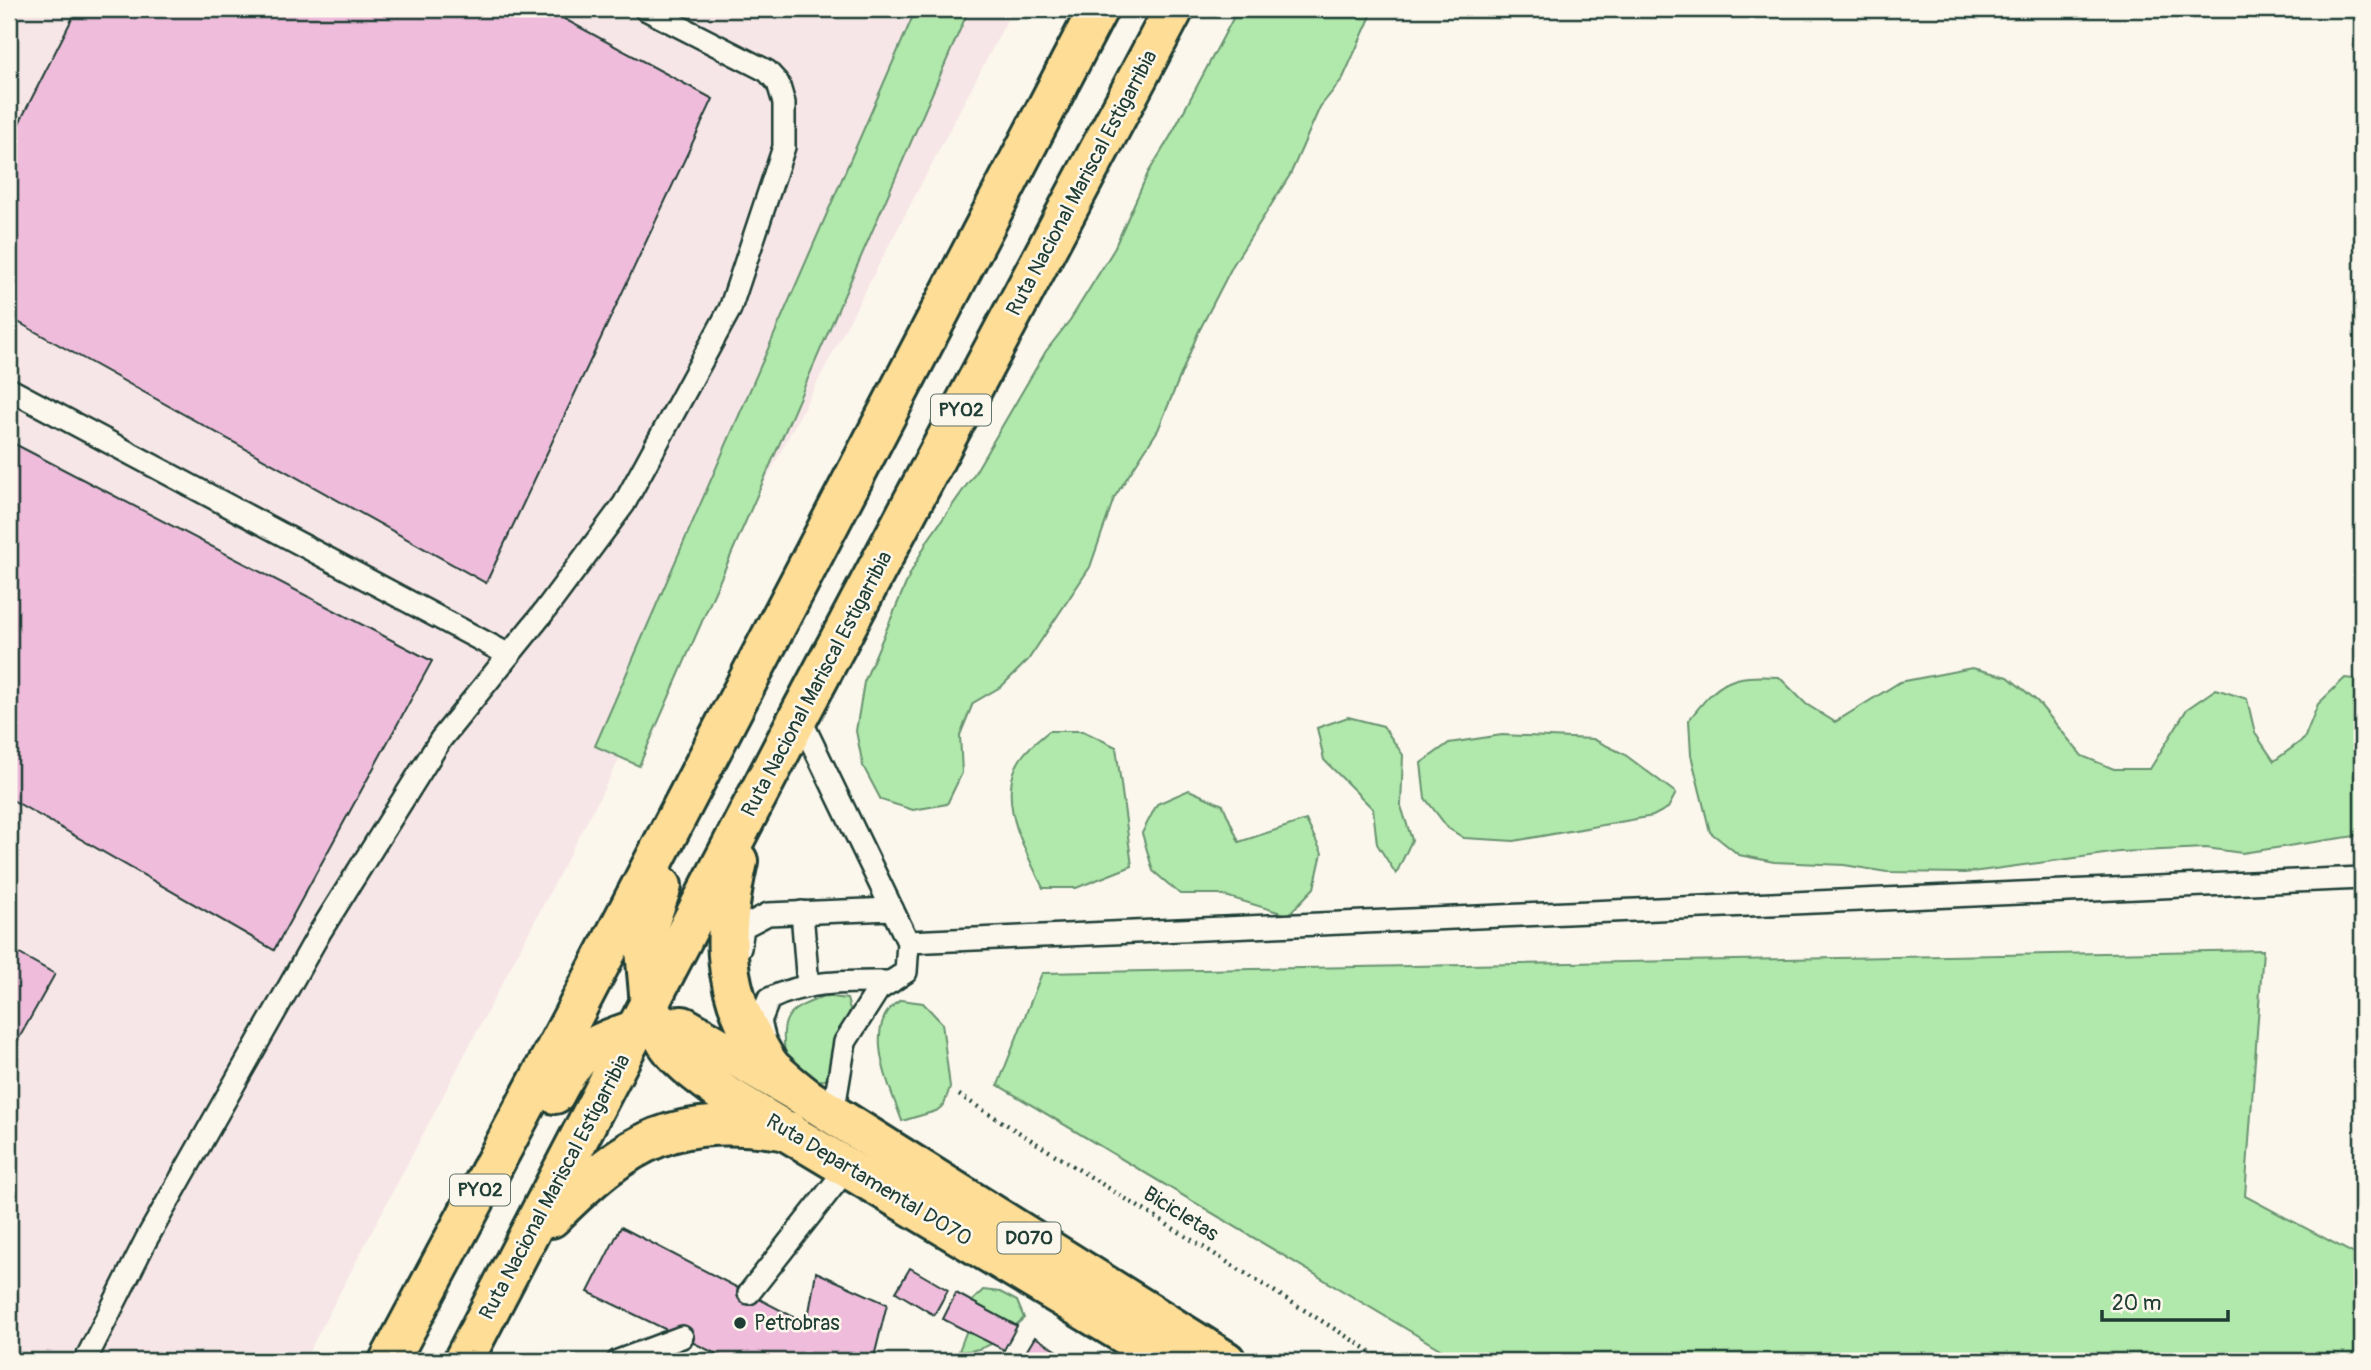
<svg xmlns="http://www.w3.org/2000/svg" width="2371" height="1370" font-family="Pangolin,sans-serif">
  <rect width="100%" height="100%" fill="#fbf7ec"/>
  <filter id="ink" filterUnits="userSpaceOnUse"><feTurbulence type="fractalNoise" baseFrequency=".0143" numOctaves="2"/><feDisplacementMap in="SourceGraphic" scale="14" xChannelSelector="R" yChannelSelector="G"/><feConvolveMatrix kernelMatrix="1 2 1 2 8 2 1 2 1" color-interpolation-filters="sRGB"/></filter>
  <g filter="url(#ink)">
    <path fill="#f7e6e7" d="M9,9h1004l-709,1352h-295z"/>
    <g fill="#b1e8ab" stroke="#689270" stroke-width="2">
      <path d="M916,9h53l-330,757 -44,-20z"/>
      <path d="M1238,9h136l-31,69 -23,29 -30,68 -57,90 -35,68 -40,97 -44,68 -24,69 -62,93 -26,26 -29,17 -13,32 2,38 -15,31 -34,6 -32,-10 -18,-34 -7,-35 8,-49 46,-108 18,-34 45,-64 73,-125 24,-31 43,-69 35,-78 22,-36z"/>
      <path d="M1972,668l36,9 29,24 45,55 32,13h36l37,-60 29,-20 31,10 8,34 19,28 30,-22 14,-35 27,-26 17,2v155l-120,18 -36,-5 -87,4 -154,21 -78,-1 -43,-7 -70,-3 -35,-7 -29,-23 -19,-77 -2,-35c30,-39 41,-46 90,-43l27,27 29,18 65,-40z"/>
      <path d="M1348,717l35,9 20,29 -2,51 11,34 -16,34 -19,-30 -4,-35 -49,-49 -7,-32z"/>
      <path d="M1049,731h34l33,16 16,119 -56,22h-33c-18,-39 -51,-94 -19,-134 7,-9 17,-16 25,-23z"/>
      <path d="M1502,735l91,4 31,15 52,39 -8,15 -15,8 -139,25 -50,-3 -16,-10 -23,-30 -4,-35 28,-20z"/>
      <path d="M1189,790l34,15 16,37 67,-22 16,33 -8,35 -26,27 -69,-21h-39l-27,-23 -11,-38 15,-29z"/>
      <path d="M2263,950l-18,246 117,62v103h-902l-462,-276 44,-112z"/>
      <path d="M825,996l22,3 3,10 -16,64 -9,7 -12,1 -28,-27c-5,-42 5,-44 40,-58z"/>
      <path d="M901,1000l22,3 19,20 8,64 -6,18 -8,6 -34,10c-12,-34 -43,-98 -1,-121z"/>
      <path d="M983,1290l17,2 17,9 7,17c-21,18 -36,35 -65,33l12,-32 -1,-16z"/>
    </g>
    <g fill="#efbddb" stroke="#1f3d34" stroke-width="2">
      <path d="M77,9h469l167,90 -227,484 -477,-266v-174z"/>
      <path d="M9,441l423,220 -158,289 -265,-152z"/>
      <path d="M9,948l46,26 -46,82z"/>
      <path d="M621,1227l186,97 9,-52 71,32 -14,57h-142l-143,-69z"/>
      <path d="M910,1268l38,22 -14,25 -38,-23z"/>
      <path d="M956,1293l61,33 -13,24 -61,-31z"/>
      <path d="M1035,1337l39,24h-51l-2,-1z"/>
    </g>
    <g fill="none" stroke-linecap="round" stroke-linejoin="round">
      <g stroke="#1f3d34" stroke-width="26">
        <g id="lane">
          <path d="M9,389l500,266"/>
          <path d="M799,716l109,226 -2,30 -28,18 -33,52 -12,72"/>
          <path d="M802,912l6,74"/>
          <path d="M908,942l1454,-64"/>
          <path d="M740,948l3,-21 25,-13 124,-5"/>
          <path d="M765,1041l-5,-20 9,-22c39,-19 79,-17 122,-17"/>
          <path d="M749,1293l99,-126"/>
          <path d="M85,1361l61,-121 174,-308 121,-193 102,-126 81,-109 106,-195 54,-162v-44l-6,-20 -11,-12 -122,-62"/>
          <path d="M618,1361l64,-24"/>
        </g>
      </g>
      <g stroke="#1f3d34" stroke-width="44">
        <g id="primary">
          <path d="M650,1006c14,47 34,57 71,86l448,269"/>
          <path d="M637,1029l46,-3 124,72 419,263"/>
        </g>
      </g>
      <g stroke="#1f3d34" stroke-width="44">
        <g id="highway">
          <path d="M738,861c-15,66 -18,122 18,182 6,9 10,20 18,27 10,10 22,19 33,28"/>
          <path d="M650,1005l-6,-67 18,-52"/>
          <path d="M555,1094c23,-46 37,-49 82,-65"/>
          <path d="M551,1218c80,-80 123,-105 238,-87"/>
          <path d="M389,1361l182,-341 527,-1011"/>
          <path d="M463,1361l336,-645 375,-707"/>
        </g>
      </g>
      <path stroke="#1f3d34" stroke-width="4.5" stroke-dasharray="2 5" stroke-linecap="butt" d="M959,1095l427,266"/>
      <use href="#lane" stroke="#fbf7ec" stroke-width="21"/>
      <use href="#primary" stroke="#fedd96" stroke-width="38"/>
      <use href="#highway" stroke="#fedd96" stroke-width="38"/>
    </g>
  </g>
  <circle fill="#1f3d34" stroke="#fbf7ec" stroke-width="2.5" cx="740" cy="1323" r="7"/>
  <g text-anchor="middle" dominant-baseline="central" stroke-width="5" stroke-linejoin="round" paint-order="stroke">
    <g fill="#fbf7ec" stroke="#61756b" stroke-width="2">
      <rect x="931" y="394.5" width="60" height="31" rx="5"/>
      <rect x="450" y="1174.5" width="60" height="31" rx="5"/>
      <rect x="997.5" y="1222.5" width="63" height="31" rx="5"/>
    </g>
    <g font-size="19" font-weight="bold" fill="#1f3d34">
      <text x="961" y="410">PY02</text>
      <text x="480" y="1190">PY02</text>
      <text x="1029" y="1238">D070</text>
    </g>
    <g font-size="21" fill="#1f3d34" stroke="#fbf7ec">
      <text transform="translate(1082 183) rotate(-62)">Ruta Nacional Mariscal Estigarribia</text>
      <text transform="translate(817 684) rotate(-62)">Ruta Nacional Mariscal Estigarribia</text>
      <text transform="translate(869 1180) rotate(31)">Ruta Departamental D070</text>
      <text transform="translate(555 1187) rotate(-62)">Ruta Nacional Mariscal Estigarribia</text>
      <text transform="translate(1181 1214) rotate(32)">Bicicletas</text>
    </g>
    <g font-size="21" fill="#1f3d34" stroke="#fbf7ec" text-anchor="start">
      <text x="754" y="1323">Petrobras</text>
    </g>
  </g>
  <rect width="2371" height="1370" fill="none" stroke="#fbf7ec" stroke-width="35"/>
  <rect x="18" y="18" width="2336" height="1335" fill="none" stroke="#1f3d34" stroke-width="2.5" filter="url(#ink)"/>
  <path d="M2102 1310v10h126v-10" fill="none" stroke="#1f3d34" stroke-width="3.5"/>
  <text x="2112" y="1310" font-size="21" fill="#1f3d34" stroke="#fbf7ec" stroke-width="5" paint-order="stroke">20 m</text>
</svg>
